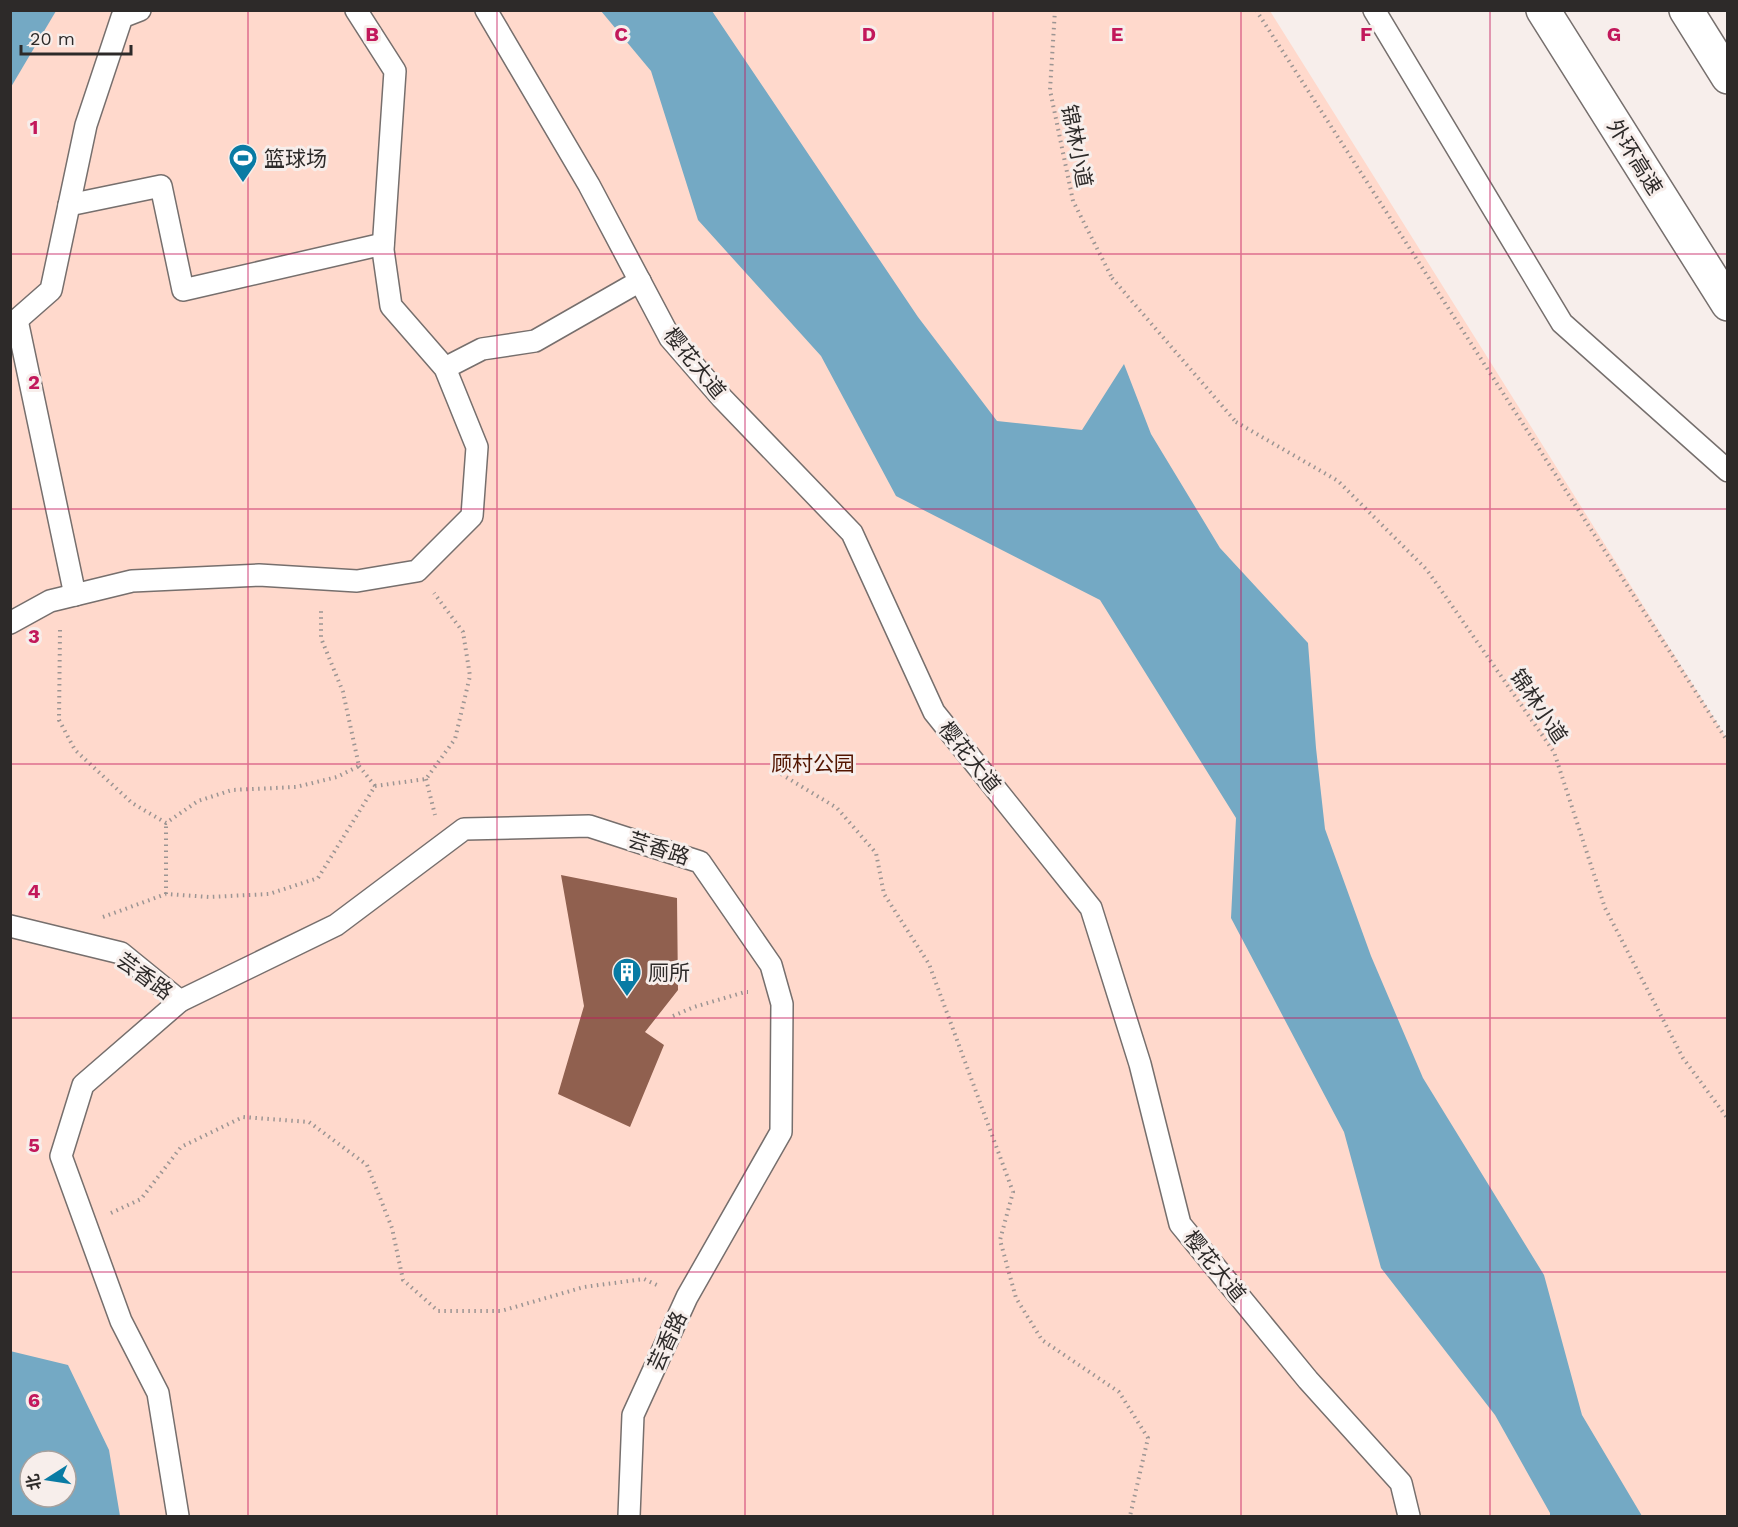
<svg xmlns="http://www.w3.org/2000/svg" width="1738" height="1527" font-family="'Work Sans','Noto Sans SC',sans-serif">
  <rect width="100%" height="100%" fill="#f7eeeb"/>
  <path fill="#ffd9cc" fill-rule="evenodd" d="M11,11h1259l457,728v777h-1716zM30,1461h36v36h-36z"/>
  <g fill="#74a9c4" fill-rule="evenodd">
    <path d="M11,10l45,1 -45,76 -1,-76z"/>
    <path d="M601,11h111l206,306 79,104 85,9 42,-66 27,70 69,114 88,95 8,105 9,81 46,127 52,122 121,197 38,140 60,101h-92v-3l-55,-98 -114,-147 -37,-136 -113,-214 5,-100 -136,-218 -204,-104 -75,-140 -123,-136 -47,-149z"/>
    <path d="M10,1351l58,14 41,85 11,66h-109zM30,1461h36v36h-36z"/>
  </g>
  <path fill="#90604f" d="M561,875l116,23 1,92 -33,42 19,13 -34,82 -72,-33 26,-88z"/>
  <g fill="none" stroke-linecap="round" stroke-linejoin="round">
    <g stroke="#766f6d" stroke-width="24">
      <g id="service">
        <path d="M486,10l103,175 81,153 52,60 130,135 82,179 157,196 49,156 40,160 128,156 93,103 8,33"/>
        <path d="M1374,10l188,313 166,148"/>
        <path d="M69,205l92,-19 22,104 200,-46"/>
        <path d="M17,320l58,275"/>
        <path d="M10,326l41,-36 35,-165 36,-108 18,-7"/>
        <path d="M445,368l37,-19 53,-8 105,-60"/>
        <path d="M10,623l40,-22 82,-20 127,-6 98,6 60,-10 55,-55 5,-69 -32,-79 -54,-62 -8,-56 12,-179 -39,-61"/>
        <path d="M10,926l111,27 59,48 156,-76 128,-96 125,-3 111,36 71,103 11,39 -1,128 -94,165 -54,118 -4,101"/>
        <path d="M178,1516l-20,-123 -37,-72 -60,-165 22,-71 97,-84"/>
      </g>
    </g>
    <g stroke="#766f6d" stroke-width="36">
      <g id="motorway">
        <path d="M1543,10l185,294"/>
        <path d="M1686,10l42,67"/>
      </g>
    </g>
    <g stroke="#9c9593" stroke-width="4" stroke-dasharray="1.5 4.5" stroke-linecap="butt">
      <path d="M1055,10l-5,80 23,111 39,77"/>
      <path d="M1256,10l472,732"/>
      <path d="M1236,422l102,59 89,89 127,182 51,156 78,150 45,61"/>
      <path d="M60,630l-1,90 16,30 57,53 34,20 32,-22 34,-11 64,-3 41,-10 22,-11 -16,-74 -22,-54v-30"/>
      <path d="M359,766l16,20"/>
      <path d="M776,771l61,37 39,45 8,41 45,70 84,228 -13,48 16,58 26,42 77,52 29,46 -18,78"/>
      <path d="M426,779l9,36"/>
      <path d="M166,894v-71"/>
      <path d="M103,917l63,-23 43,3 60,-3 49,-16 57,-92 51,-7 29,-40 15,-63 -7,-44 -29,-39"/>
      <path d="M673,1016l21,-9 51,-15h3"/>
      <path d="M111,1213l30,-14 40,-52 62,-30 66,5 58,43 25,63 11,52 35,31h63l83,-24 60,-8 15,7"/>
    </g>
    <use href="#service" stroke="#fff" stroke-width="21"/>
    <use href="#motorway" stroke="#fff" stroke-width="33"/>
    <path stroke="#9c9593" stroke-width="4" stroke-dasharray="1.5 4.5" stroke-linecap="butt" d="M1112,278l124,144"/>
  </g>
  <path fill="none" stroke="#c2185b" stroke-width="1.5" stroke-opacity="0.55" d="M248,10v1506M497,10v1506M745,10v1506M993,10v1506M1241,10v1506M1490,10v1506M10,254h1718M10,509h1718M10,764h1718M10,1018h1718M10,1272h1718"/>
  <defs>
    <g id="stadium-pin" transform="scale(1.5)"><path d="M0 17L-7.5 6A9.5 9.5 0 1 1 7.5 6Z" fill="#097ba4" stroke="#f7eeeb"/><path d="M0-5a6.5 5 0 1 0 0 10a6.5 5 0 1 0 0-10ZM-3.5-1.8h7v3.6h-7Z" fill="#fff"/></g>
    <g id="building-pin" transform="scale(1.5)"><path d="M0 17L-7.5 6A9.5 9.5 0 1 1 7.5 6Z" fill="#097ba4" stroke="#f7eeeb"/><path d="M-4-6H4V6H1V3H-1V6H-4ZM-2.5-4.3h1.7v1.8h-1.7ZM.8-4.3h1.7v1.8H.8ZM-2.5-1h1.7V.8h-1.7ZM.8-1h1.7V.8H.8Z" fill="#fff"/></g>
  </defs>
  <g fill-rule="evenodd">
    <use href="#stadium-pin" x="243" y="158"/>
    <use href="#building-pin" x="627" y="972"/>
  </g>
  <g text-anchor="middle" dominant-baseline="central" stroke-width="6" stroke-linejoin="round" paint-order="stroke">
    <g font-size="21" fill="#2d2a29" stroke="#f7eeeb">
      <text transform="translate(1077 146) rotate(79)">锦林小道</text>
      <text transform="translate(1635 157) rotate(58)">外环高速</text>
      <text transform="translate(695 363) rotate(51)">樱花大道</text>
      <text transform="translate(1539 706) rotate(56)">锦林小道</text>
      <text transform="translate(970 757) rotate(51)">樱花大道</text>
      <text transform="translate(659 848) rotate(18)">芸香路</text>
      <text transform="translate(145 976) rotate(36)">芸香路</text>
      <text transform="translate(1215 1266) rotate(51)">樱花大道</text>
      <text transform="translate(667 1341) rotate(-65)">芸香路</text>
    </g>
    <g font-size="21" fill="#2d2a29" stroke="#f7eeeb" text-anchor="start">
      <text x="264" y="158">篮球场</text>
      <text x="648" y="972">厕所</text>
    </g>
    <g font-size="21" fill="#531500" stroke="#f7eeeb">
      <text x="813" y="763">顾村公园</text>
    </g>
  </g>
  <g font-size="20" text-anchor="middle" font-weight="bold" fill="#c2185b" stroke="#f7eeeb" stroke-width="6" stroke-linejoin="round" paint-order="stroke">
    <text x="372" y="41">B</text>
    <text x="621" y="41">C</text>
    <text x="869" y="41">D</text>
    <text x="1117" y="41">E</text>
    <text x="1366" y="41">F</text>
    <text x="1614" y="41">G</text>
    <text x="34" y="134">1</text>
    <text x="34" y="389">2</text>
    <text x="34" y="643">3</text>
    <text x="34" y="898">4</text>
    <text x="34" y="1152">5</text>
    <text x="34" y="1407">6</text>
  </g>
  <rect width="1738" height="1527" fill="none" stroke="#2d2a29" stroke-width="24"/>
  <g transform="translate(48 1479) rotate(258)"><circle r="28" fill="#f7eeeb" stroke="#a6a09d" stroke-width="1.5"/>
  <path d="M0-4.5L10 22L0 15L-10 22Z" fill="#097ba4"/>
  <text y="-9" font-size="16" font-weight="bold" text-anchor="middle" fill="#2d2a29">北</text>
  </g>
  <path d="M21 45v9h110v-9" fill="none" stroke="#2d2a29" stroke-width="3"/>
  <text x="30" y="45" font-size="18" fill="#2d2a29" stroke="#f7eeeb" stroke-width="4.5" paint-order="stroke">20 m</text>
</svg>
